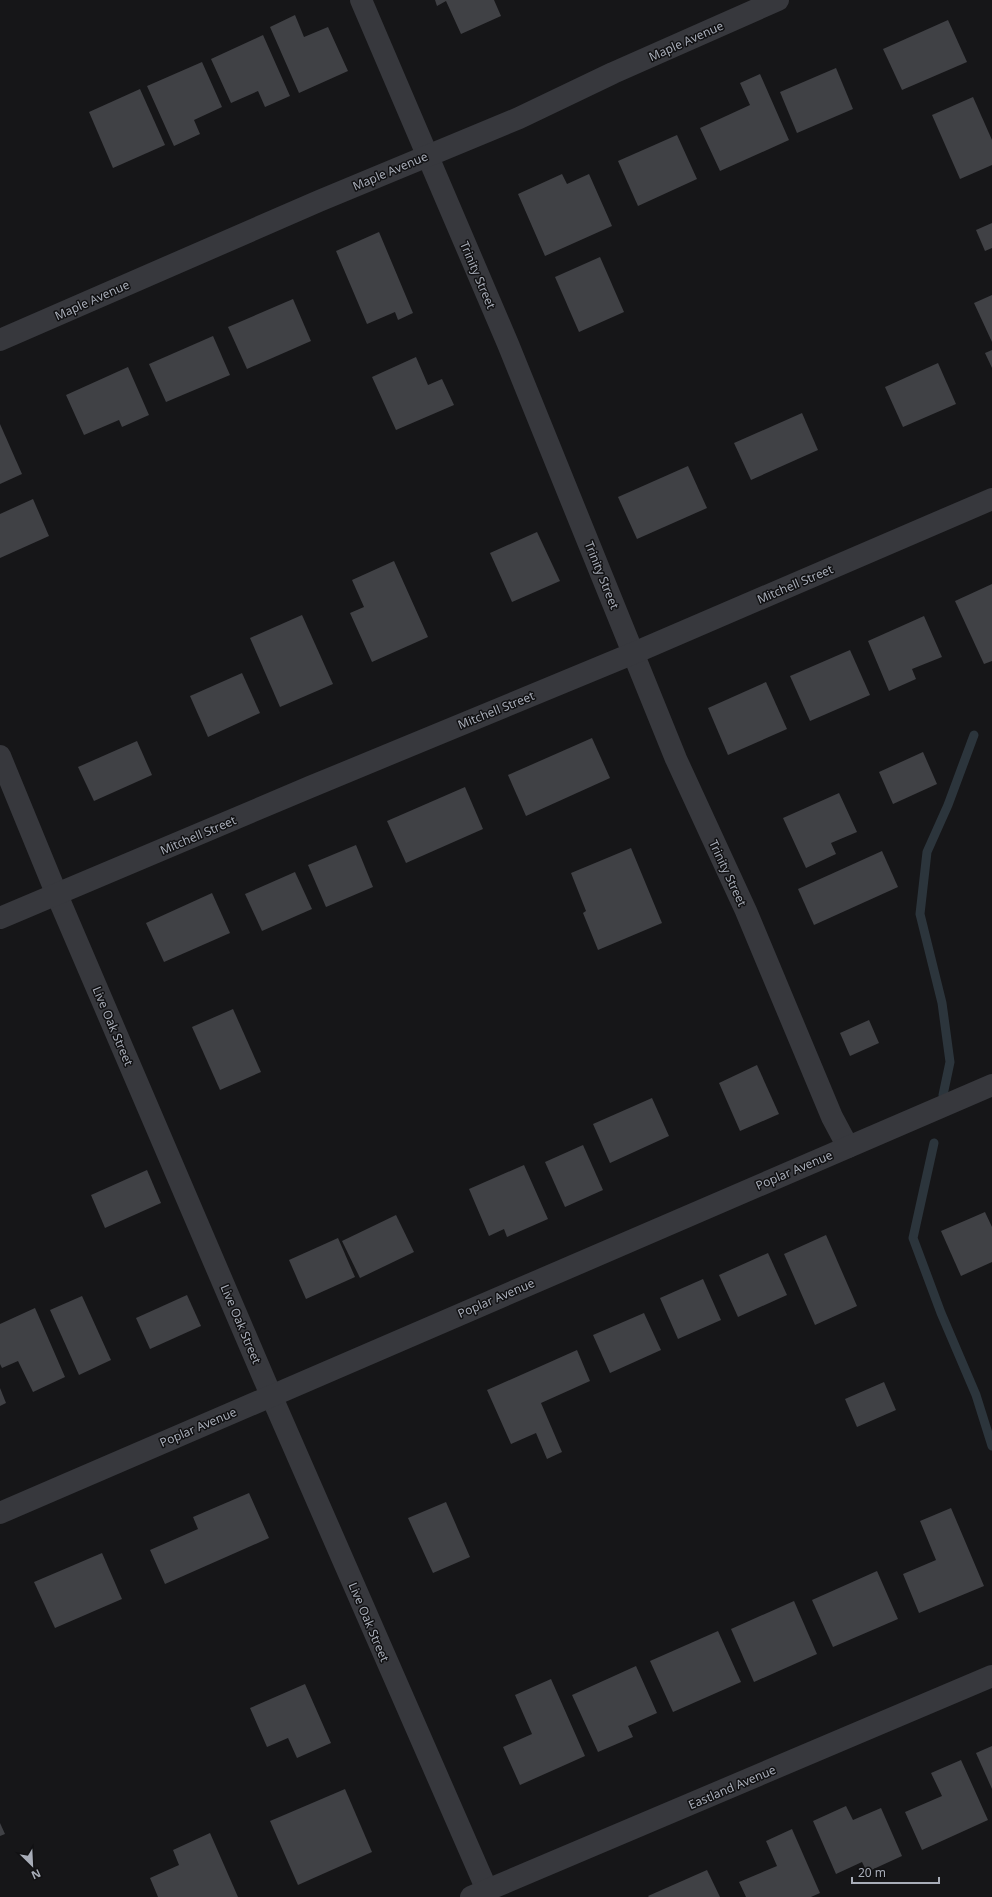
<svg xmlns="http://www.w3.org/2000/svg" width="992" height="1897" font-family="'Noto Sans',sans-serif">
  <rect width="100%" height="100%" fill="#161618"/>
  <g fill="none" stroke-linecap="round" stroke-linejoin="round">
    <g stroke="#2c353c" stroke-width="9">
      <path d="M943,1095l7,-33 -8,-59 -22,-89 7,-62 21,-47 26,-70"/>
      <path d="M934,1143l-21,95 28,75 35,82 16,51"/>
    </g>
  </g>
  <g fill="#404145">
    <path d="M435,0h59l7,16 -40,18 -15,-33 -9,5z"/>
    <path d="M295,15l9,22 24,-10 20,44 -49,22 -29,-66z"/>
    <path d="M948,20l19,42 -65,28 -19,-41z"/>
    <path d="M263,35l27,61 -25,11 -7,-16 -27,12 -20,-44z"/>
    <path d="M202,62l20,45 -28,13 6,14 -26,12 -27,-60z"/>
    <path d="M836,68l17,41 -56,24 -17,-41z"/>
    <path d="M760,74l29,66 -69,31 -20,-43 50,-23 -10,-22z"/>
    <path d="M140,89l25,56 -52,23 -24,-56z"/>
    <path d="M973,97l19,43v25l-32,14 -28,-64z"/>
    <path d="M677,135l20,44 -59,27 -20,-45z"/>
    <path d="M562,174l5,10 22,-10 23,52 -67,30 -27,-62z"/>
    <path d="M992,223v25l-7,3 -9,-21z"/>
    <path d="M379,232l34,81 -15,7 -3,-8 -28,12 -31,-73z"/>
    <path d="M600,257l24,55 -45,20 -24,-55z"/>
    <path d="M992,295v47l-18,-39z"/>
    <path d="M293,299l18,42 -64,28 -19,-42z"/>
    <path d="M213,336l17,39 -64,27 -17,-38z"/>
    <path d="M992,350v18l-7,-15z"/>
    <path d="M416,357l12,28 14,-6 12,26 -58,25 -24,-53z"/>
    <path d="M938,363l18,41 -53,23 -18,-40z"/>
    <path d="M128,367l21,48 -27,12 -3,-7 -35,15 -18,-40z"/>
    <path d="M802,413l16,37 -67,30 -17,-37z"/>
    <path d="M0,424l22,50 -22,10z"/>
    <path d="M688,466l19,42 -70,31 -19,-42z"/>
    <path d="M33,499l16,37 -49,22v-44z"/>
    <path d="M537,532l23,49 -48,21 -22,-49z"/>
    <path d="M394,561l34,76 -56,25 -22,-49 14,-6 -12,-27z"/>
    <path d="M992,584v77l-8,3 -29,-63z"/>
    <path d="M302,615l31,69 -53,23 -30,-69z"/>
    <path d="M924,616l18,41 -30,12 4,10 -27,12 -21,-50z"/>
    <path d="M850,650l20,45 -60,26 -20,-45z"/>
    <path d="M242,673l18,40 -52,24 -18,-41z"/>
    <path d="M766,682l21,47 -59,26 -20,-47z"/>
    <path d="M592,738l18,40 -84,38 -18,-41z"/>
    <path d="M137,741l15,34 -58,26 -16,-34z"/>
    <path d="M923,752l14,32 -44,20 -14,-32z"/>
    <path d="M465,787l18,42 -77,34 -19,-42z"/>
    <path d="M839,793l18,39 -26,11 5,11 -30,14 -23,-50z"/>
    <path d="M356,845l17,42 -47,20 -18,-42z"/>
    <path d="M631,848l31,75 -64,27 -15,-37 3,-2 -15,-38z"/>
    <path d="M882,851l16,36 -84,38 -16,-36z"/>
    <path d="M295,872l17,37 -50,22 -17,-37z"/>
    <path d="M212,893l18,40 -66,29 -18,-39z"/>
    <path d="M233,1009l28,63 -41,18 -28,-63z"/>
    <path d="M869,1020l10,23 -29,13 -10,-23z"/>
    <path d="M757,1065l22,49 -39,17 -21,-48z"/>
    <path d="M652,1098l17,38 -59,27 -17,-39z"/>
    <path d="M583,1145l20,45 -38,17 -20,-45z"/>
    <path d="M524,1165l24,54 -41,18 -3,-8 -15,7 -20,-47z"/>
    <path d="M147,1170l14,33 -56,25 -14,-33z"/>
    <path d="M985,1212l7,15v35l-31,14 -20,-45z"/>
    <path d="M396,1215l18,37 -54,26 -18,-37z"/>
    <path d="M826,1235l31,71 -42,19 -31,-71z"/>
    <path d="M338,1238l17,39 -49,22 -17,-39z"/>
    <path d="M768,1253l19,42 -49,22 -19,-42z"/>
    <path d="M703,1279l18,41 -43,19 -18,-41z"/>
    <path d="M187,1295l14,31 -51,23 -14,-31z"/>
    <path d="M82,1296l29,64 -32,15 -29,-65z"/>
    <path d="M35,1308l30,69 -32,15 -15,-31 -16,7 -2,-4v-40z"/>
    <path d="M644,1313l17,37 -51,23 -17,-38z"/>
    <path d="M577,1350l13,31 -49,22 21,49 -15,7 -11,-26 -25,11 -24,-54z"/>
    <path d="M884,1382l12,28 -39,17 -12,-28z"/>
    <path d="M0,1388l6,15 -6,3z"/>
    <path d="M249,1493l20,45 -104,46 -15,-34 48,-21 -5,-12z"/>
    <path d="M446,1502l24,55 -37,16 -25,-55z"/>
    <path d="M951,1508l33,78 -65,27 -16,-39 33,-14 -16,-39z"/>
    <path d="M102,1553l20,46 -67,29 -21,-46z"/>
    <path d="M877,1571l21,48 -65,28 -21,-47z"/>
    <path d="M794,1601l23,53 -63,28 -23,-53z"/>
    <path d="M718,1631l23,51 -68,30 -23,-51z"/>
    <path d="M636,1666l21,47 -29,13 5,11 -35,15 -26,-57z"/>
    <path d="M551,1679l34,77 -65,29 -17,-38 29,-13 -17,-39z"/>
    <path d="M305,1684l26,59 -34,15 -9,-20 -21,9 -17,-39z"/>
    <path d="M992,1746v43l-16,-36z"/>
    <path d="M961,1760l27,60 -66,30 -17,-38 37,-16 -11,-23z"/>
    <path d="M345,1789l27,63 -74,33 -28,-64z"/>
    <path d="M846,1806l7,14 28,-12 21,48 -35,16 -5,-10 -26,12 -23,-53z"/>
    <path d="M0,1823l5,11 -5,2z"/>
    <path d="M792,1829l28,64 -9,4h-65l-7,-15 38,-16 -11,-25z"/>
    <path d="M210,1833l28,64h-80l-8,-19 29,-13 -6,-15z"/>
    <path d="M707,1870l13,27h-71l-1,-1z"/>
  </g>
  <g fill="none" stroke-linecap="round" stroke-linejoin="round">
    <g stroke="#37383d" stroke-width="22">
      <path d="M361,0l147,344 168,415 70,152 86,206 16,30"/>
      <path d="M0,340l319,-139 200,-83 94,-45 165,-73"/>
      <path d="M0,756l57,139 214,500 216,495"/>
      <path d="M0,918l310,-131 324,-134 358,-154"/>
      <path d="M0,1513l992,-428"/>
      <path d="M471,1897l521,-221"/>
    </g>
  </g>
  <g text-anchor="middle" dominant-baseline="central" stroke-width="3" stroke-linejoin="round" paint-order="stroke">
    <g font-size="12" fill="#a8adb8" stroke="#111113">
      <text transform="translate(686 41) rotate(-24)">Maple Avenue</text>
      <text transform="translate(390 171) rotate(-23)">Maple Avenue</text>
      <text transform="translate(478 275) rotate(67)">Trinity Street</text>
      <text transform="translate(92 300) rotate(-24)">Maple Avenue</text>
      <text transform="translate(602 575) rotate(68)">Trinity Street</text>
      <text transform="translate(795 584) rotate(-23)">Mitchell Street</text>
      <text transform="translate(496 710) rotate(-22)">Mitchell Street</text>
      <text transform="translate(198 835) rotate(-23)">Mitchell Street</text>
      <text transform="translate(728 873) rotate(65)">Trinity Street</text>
      <text transform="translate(113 1026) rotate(67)">Live Oak Street</text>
      <text transform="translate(794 1170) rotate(-23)">Poplar Avenue</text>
      <text transform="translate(496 1298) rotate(-23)">Poplar Avenue</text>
      <text transform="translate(241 1324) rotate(67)">Live Oak Street</text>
      <text transform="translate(198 1427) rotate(-23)">Poplar Avenue</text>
      <text transform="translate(369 1622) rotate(67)">Live Oak Street</text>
      <text transform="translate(732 1787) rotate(-23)">Eastland Avenue</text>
    </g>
  </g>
  <g transform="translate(32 1865) rotate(156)" stroke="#111113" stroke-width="3" paint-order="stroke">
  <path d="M0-3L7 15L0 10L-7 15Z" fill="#a8adb8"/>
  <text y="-6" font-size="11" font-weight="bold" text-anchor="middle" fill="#a8adb8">N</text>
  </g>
  <path d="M852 1877v6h87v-6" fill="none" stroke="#a8adb8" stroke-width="2"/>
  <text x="858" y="1877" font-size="12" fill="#a8adb8" stroke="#111113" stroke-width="3" paint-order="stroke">20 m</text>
</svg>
